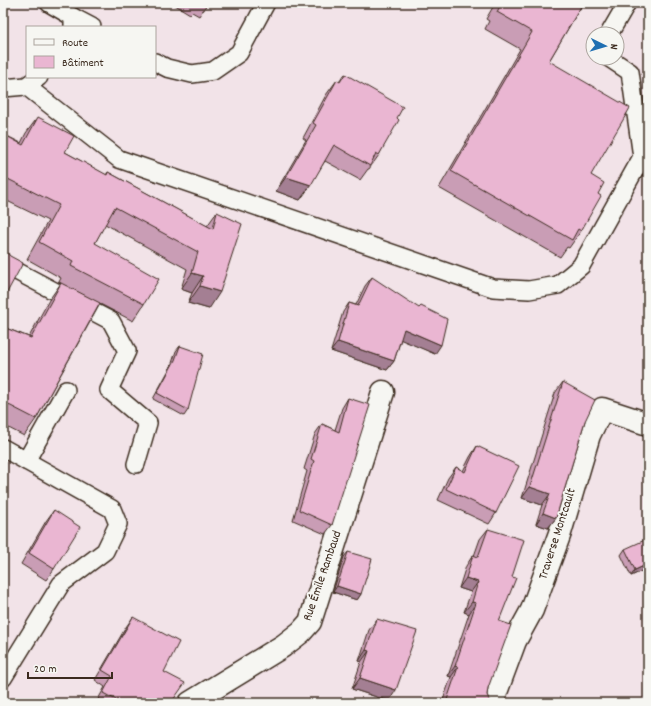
<svg xmlns="http://www.w3.org/2000/svg" width="651" height="706" font-family="Dekko,sans-serif">
  <rect width="100%" height="100%" fill="#f2e3e8"/>
  <filter id="ink" filterUnits="userSpaceOnUse"><feTurbulence type="fractalNoise" baseFrequency=".025" numOctaves="2"/><feDisplacementMap in="SourceGraphic" scale="8" xChannelSelector="R" yChannelSelector="G"/><feConvolveMatrix kernelMatrix="1 2 1 2 8 2 1 2 1" color-interpolation-filters="sRGB"/></filter>
  <g filter="url(#ink)">
    <g fill="none" stroke-linecap="round" stroke-linejoin="round">
      <g stroke="#3b2a1e" stroke-width="20">
        <g id="service">
          <path d="M49,3l24,14v10"/>
          <path d="M73,17l19,10"/>
          <path d="M609,34l18,-31"/>
          <path d="M155,62l12,6 25,6 21,-3 26,-18 27,-50"/>
          <path d="M26,86l93,73 374,129 36,2 29,-5 23,-19 61,-109 -12,-85 -21,-14"/>
          <path d="M3,88l23,-2 13,-9"/>
          <path d="M3,264l108,57 16,30 -18,39 39,33 -12,41"/>
          <path d="M3,448l109,61 6,15 -13,27 -44,33 -58,94"/>
          <path d="M26,461l40,-71"/>
        </g>
      </g>
      <g stroke="#3b2a1e" stroke-width="25">
        <g id="minor">
          <path d="M190,703l93,-57 18,-14 9,-10 73,-230"/>
          <path d="M492,703l23,-62 17,-31 28,-77 29,-98 13,-26 46,15"/>
        </g>
      </g>
      <use href="#service" stroke="#f6f6f2" stroke-width="17"/>
      <use href="#minor" stroke="#f6f6f2" stroke-width="22"/>
    </g>
    <g fill="#c99db5" stroke="#3b2a1e">
      <path d="M172,3h38l-2,2 -1,-1 -8,12 -7,-4 -2,2z"/>
      <path d="M485,3h98l-34,58 49,133 -17,37 -12,17 -2,-1 -7,10 -121,-69 81,-139 -35,-20 4,-8 -3,-2 7,-12z"/>
      <path d="M345,74l52,44 -18,37 -10,14h-1l-8,11 -35,-19 -25,39 -24,-9 30,-51 -3,-2 23,-43 11,-15 2,2z"/>
      <path d="M38,117l27,35 41,23 2,-3 99,54 10,-14 -8,97 -21,-6 4,-10 -11,-4 6,-20 -82,-45 -10,19 49,61 -11,17 -33,-17 -64,115 -12,17 -21,-11v-98l26,10 20,-37 12,-17 -2,-1 2,-4 -34,-19 21,-38 -45,-22v-65l18,9 5,-10z"/>
      <path d="M372,277l63,77 -34,-15 -7,22 -7,9 -56,-19 12,-39 6,-9 7,2 9,-19z"/>
      <path d="M180,346l8,64 -4,6 -31,-17 18,-33 5,-15z"/>
      <path d="M563,382l22,39 -29,97 -8,10 -12,-4 6,-19 -20,-7 33,-105z"/>
      <path d="M348,398l-16,127 -7,9 -32,-14 14,-49 -3,-2 11,-35 7,-10 13,6 7,-22z"/>
      <path d="M477,446l19,67 -7,11 -51,-24 10,-22 8,-11 7,4 7,-14z"/>
      <path d="M54,510v59l-8,11 -25,-16 25,-43z"/>
      <path d="M488,529l24,48 -13,44 -11,67 -1,7 3,8h-48l9,-26 -3,-1 21,-62 -5,-2 7,-20 -12,-4 7,-22 7,-11 1,1 6,-17z"/>
      <path d="M625,549l23,19 -17,8 -10,-21z"/>
      <path d="M348,552l13,42 -4,6 -24,-8 11,-35z"/>
      <path d="M133,617l31,55 7,31h-75l9,-16 -10,-7 31,-53z"/>
      <path d="M377,619l12,82 -37,-12 9,-27 -2,-1 10,-31z"/>
    </g>
    <g fill="#a47f93" stroke="#3b2a1e">
      <path d="M286,177l25,8 -11,15 -24,-9z"/>
      <path d="M192,273l11,3 -11,17 -11,-4z"/>
      <path d="M200,286l20,6 -11,17 -21,-6z"/>
      <path d="M404,329l37,16 -6,9 -38,-16z"/>
      <path d="M338,342l56,19 -7,9 -56,-19z"/>
      <path d="M530,487l20,7 -8,11 -20,-7z"/>
      <path d="M543,513l13,5 -8,10 -12,-4z"/>
      <path d="M648,564v4l-17,8 4,-6z"/>
      <path d="M466,578l12,4 -7,10 -12,-4z"/>
      <path d="M337,586l24,8 -4,6 -24,-8z"/>
      <path d="M472,602l4,1 -7,11 -5,-2z"/>
      <path d="M366,650l3,1 -8,11 -2,-1z"/>
      <path d="M455,666l3,1 -7,10 -3,-1z"/>
      <path d="M360,678l36,12 -7,11 -37,-12z"/>
    </g>
    <g fill="#eab6d2" stroke="#3b2a1e">
      <path d="M500,3h83l-34,58 81,47 -39,67 13,8 -6,11 3,2 -20,35 -3,-2 -6,11 -121,-69 81,-139 -35,-20 4,-8z"/>
      <path d="M345,74l58,33 -6,11 2,2 -20,35 -3,-2 -6,13 -36,-21 -23,40 -25,-8 30,-52 -3,-2 24,-43 3,2z"/>
      <path d="M38,117l36,19 -9,16 42,23 1,-3 105,57 4,-17 25,12 -22,68 -20,-6 3,-10 -11,-3 6,-21 -83,-45 -20,36 64,36 -15,25 -73,-38 2,-5 -34,-19 20,-37 -53,-27 -3,6v-50l20,11z"/>
      <path d="M3,249l2,1 5,6 13,7 -20,37z"/>
      <path d="M372,277l47,31 2,-2 26,13 -6,26 -37,-16 -10,32 -56,-19 11,-39 9,3z"/>
      <path d="M61,283l39,20 -64,116 -33,-17v-75l28,11z"/>
      <path d="M180,346l23,8 -15,56 -31,-17 18,-33z"/>
      <path d="M563,382l32,18 -10,21 -29,97 -13,-5 7,-19 -20,-7z"/>
      <path d="M348,398l22,7 -38,120 -33,-15 15,-49 -3,-2 11,-35 17,8z"/>
      <path d="M477,446l42,20 -23,47 -50,-24 10,-22 9,5z"/>
      <path d="M54,510l26,17 -26,42 -25,-16z"/>
      <path d="M488,529l36,11 -12,37 4,1 -17,43 12,4 -23,63 -1,7 3,6v2h-44l12,-36 -3,-1 21,-63 -4,-1 6,-20 -12,-4 7,-23 5,2z"/>
      <path d="M647,539l1,3v22l-13,6 -10,-21z"/>
      <path d="M348,552l24,7 -11,35 -24,-8z"/>
      <path d="M133,617l46,25 -15,30 21,11 -14,20h-49l-19,-10 9,-17 -10,-6z"/>
      <path d="M377,619l40,12 -21,59 -36,-12 9,-27 -3,-1z"/>
    </g>
  </g>
  <g text-anchor="middle" dominant-baseline="central" stroke-width="4" stroke-linejoin="round" paint-order="stroke">
    <g font-size="13" fill="#3b2a1e" stroke="#f6f6f2">
      <text transform="translate(558 534) rotate(-72)">Traverse Montcault</text>
      <text transform="translate(323 576) rotate(-71)">Rue Émile Rambaud</text>
    </g>
  </g>
  <rect width="651" height="706" fill="none" stroke="#f6f6f2" stroke-width="16"/>
  <rect x="8" y="8" width="635" height="690" fill="none" stroke="#3b2a1e" stroke-width="1.5" filter="url(#ink)"/>
  <rect x="26" y="26" width="130" height="52" fill="#f6f6f2" stroke="#aba49d"/>
  <rect x="34" y="39" width="20" height="6" fill="#f6f6f2" stroke="#aba49d"/>
  <text x="62" y="46" font-size="12" fill="#3b2a1e">Route</text>
  <rect x="34" y="56" width="20" height="12" fill="#eab6d2" stroke="#aba49d"/>
  <text x="62" y="66" font-size="12" fill="#3b2a1e">Bâtiment</text>
  <g transform="translate(605 46) rotate(95)"><circle r="19" fill="#f6f6f2" stroke="#aba49d"/>
  <path d="M0-3L7 15L0 10L-7 15Z" fill="#1f6fb2"/>
  <text y="-6" font-size="11" font-weight="bold" text-anchor="middle" fill="#3b2a1e">N</text>
  </g>
  <path d="M28 672v6h84v-6" fill="none" stroke="#3b2a1e" stroke-width="2"/>
  <text x="34" y="672" font-size="12" fill="#3b2a1e" stroke="#f6f6f2" stroke-width="3" paint-order="stroke">20 m</text>
</svg>
